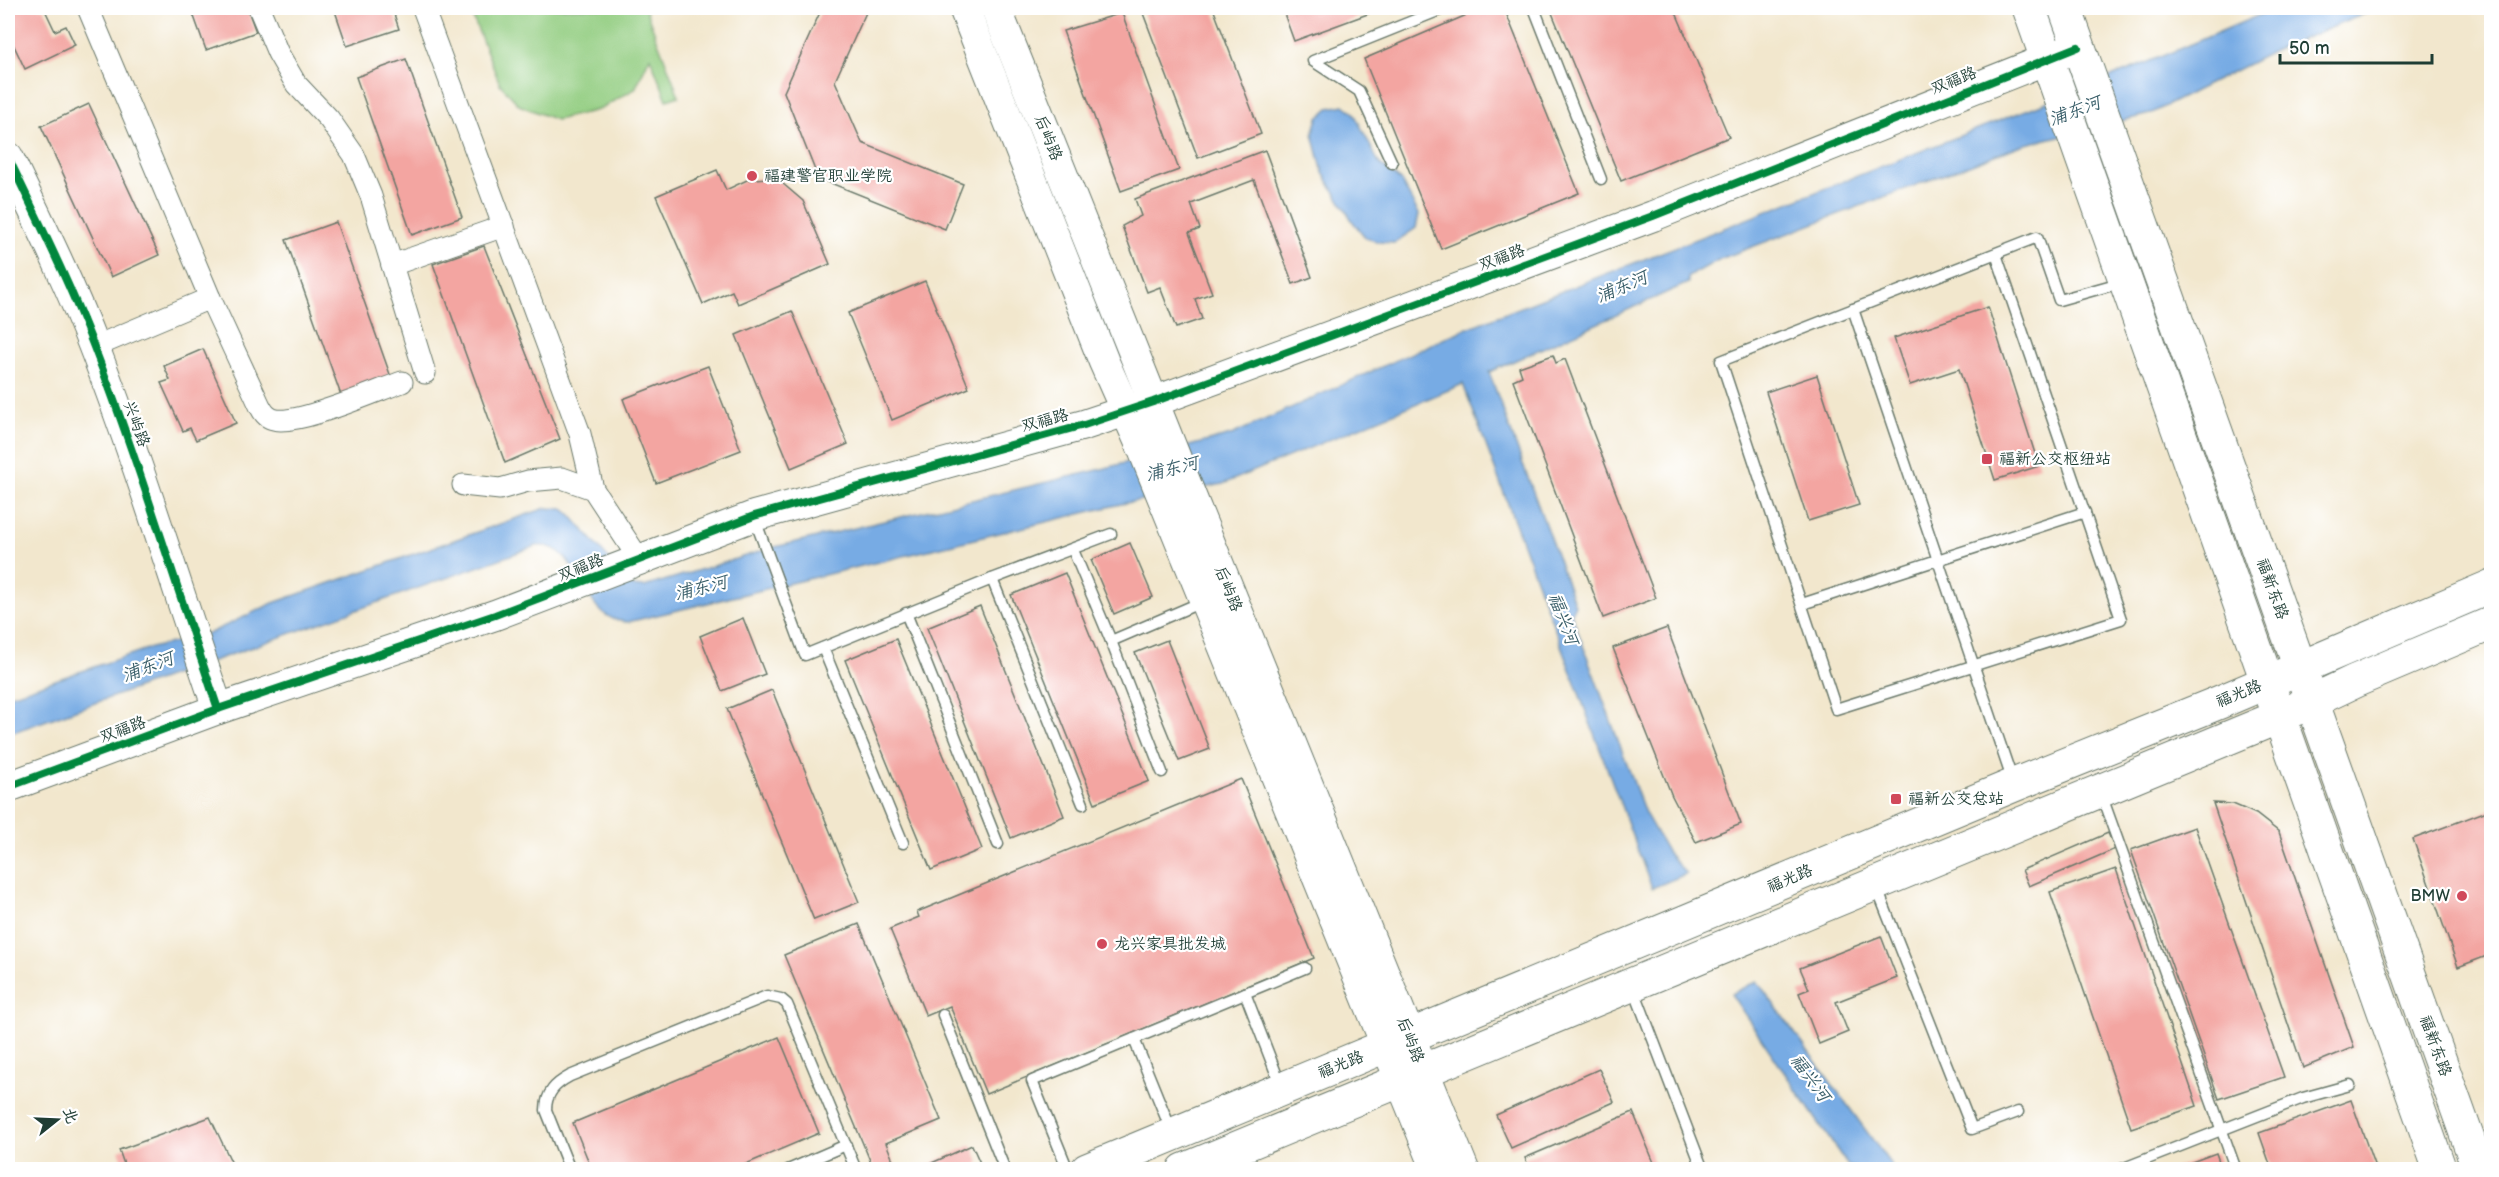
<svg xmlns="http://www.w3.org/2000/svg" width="2499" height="1177" font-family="'Balsamiq Sans','LXGW WenKai TC',sans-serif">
  <rect width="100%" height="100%" fill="#fff"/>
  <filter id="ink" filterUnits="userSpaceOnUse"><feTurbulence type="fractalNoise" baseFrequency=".0167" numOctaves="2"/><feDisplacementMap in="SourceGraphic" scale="12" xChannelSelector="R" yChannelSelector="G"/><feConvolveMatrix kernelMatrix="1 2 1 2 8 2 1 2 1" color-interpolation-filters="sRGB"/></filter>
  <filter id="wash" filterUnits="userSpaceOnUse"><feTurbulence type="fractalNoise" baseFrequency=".008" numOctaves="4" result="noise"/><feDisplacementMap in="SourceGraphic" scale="24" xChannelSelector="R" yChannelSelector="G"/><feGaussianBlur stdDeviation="1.35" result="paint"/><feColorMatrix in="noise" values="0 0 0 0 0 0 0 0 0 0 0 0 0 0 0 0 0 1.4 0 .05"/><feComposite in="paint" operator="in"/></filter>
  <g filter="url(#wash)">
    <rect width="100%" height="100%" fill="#f2e7cd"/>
    <path fill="#93cd81" stroke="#59855a" stroke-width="1.5" d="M469,8h176l34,88 -12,4 -17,-43 -15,32 -37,21 -42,10 -37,-15 -19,-21z"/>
    <g fill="#77abe4" stroke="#4b748c" stroke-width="1.5">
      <path d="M2276,8h103l-101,41 -128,65 -128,31 -302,114 -32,18v6l-199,89 86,233 -4,8 74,200 23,40 18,21 -34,14 -189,-504 -240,100 -102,20 -493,118c-50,0 -45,-82 -92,-76l-528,188v-38l139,-47 61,-15 65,-31 273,-95 18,1 6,5 62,72 12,1 131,-40 323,-77 133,-35 234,-106 669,-261z"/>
      <path d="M1344,105l10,8 25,50 22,18 18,33 -3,14 -22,15 -15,-1 -13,-4 -13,-16 -30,-49 -10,-39 5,-16 11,-10z"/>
      <path d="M1757,981l137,188h-36l-10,-3 -117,-172z"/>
    </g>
    <g id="blocks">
      <g fill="#f3a5a1">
        <path d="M8,8h36l11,23 11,-5 9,19 -50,24 -17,-36z"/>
        <path d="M191,8h56l9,24 -50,18z"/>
        <path d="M334,8h58l7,21 -52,17z"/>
        <path d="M822,8h46l-33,73 27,62 101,41 -18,45 -127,-51 -34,-86z"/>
        <path d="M1141,8h72l48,126 -63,24z"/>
        <path d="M1282,8h102l-90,33z"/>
        <path d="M1483,8h21l75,185 -138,56 -77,-190z"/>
        <path d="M1550,8h124l55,129 -108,44z"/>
        <path d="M1122,13l57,157 -58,21 -58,-160z"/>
        <path d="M406,59l56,158 -50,18 -56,-158z"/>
        <path d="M89,104l70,151 -48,22 -70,-151z"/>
        <path d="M1265,150l47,127 -19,7 -39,-104 -63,24 9,25 -11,4 23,60 -17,6 7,20 -26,9 -16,-41 -13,5 -25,-66 19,-10 -6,-17z"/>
        <path d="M717,170l9,20 21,-10 28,-3 28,24 27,63 -92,40 -6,-13 -29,13 -47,-108z"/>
        <path d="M336,222l56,158 -50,18 -56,-158z"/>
        <path d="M484,246l76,193 -55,24 -72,-199z"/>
        <path d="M925,281l44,107 -77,32 -44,-107z"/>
        <path d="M1988,307l51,159 -44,14 -36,-111 -49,16 -16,-47z"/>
        <path d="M792,311l56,133 -57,24 -55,-133z"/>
        <path d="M203,349l33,74 -40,17 -6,-12 -7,3 -22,-48 9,-3 -6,-14z"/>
        <path d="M1553,355l3,8 9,-4 91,239 -53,20 -90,-238 9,-4 -3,-9z"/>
        <path d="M708,366l33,84 -85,33 -33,-84z"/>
        <path d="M1817,375l42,130 -51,16 -42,-129z"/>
        <path d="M1130,543l23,54 -39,17 -23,-54z"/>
        <path d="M1065,573l84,208 -54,22 -84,-208z"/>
        <path d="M980,606l84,210 -53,22 -84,-210z"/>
        <path d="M743,618l22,56 -43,17 -22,-55z"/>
        <path d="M1667,628l74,196 -45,18 -24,-46 -59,-148z"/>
        <path d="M896,639l86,210 -51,21 -86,-210z"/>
        <path d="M1167,640l43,109 -31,12 -44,-108z"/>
        <path d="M772,690l87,212 -45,18 -87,-211z"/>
        <path d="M1241,779l73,179 -328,136 -36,-88 -24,10 -36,-87 29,-12 -2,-5z"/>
        <path d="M2213,803l20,1 23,10 23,18 75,215 -51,21z"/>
        <path d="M2492,809v145l-34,13 -45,-128z"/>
        <path d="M2195,827l89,250 -65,22 -88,-249z"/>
        <path d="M2108,833l7,16 -86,37 -7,-16z"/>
        <path d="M2116,869l81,237 -66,22 -81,-236z"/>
        <path d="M859,924l82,196 -55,23 11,27h-23l-90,-215z"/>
        <path d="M1881,936l16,42 -61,24 12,30 -29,12 -20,-51 10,-4 -9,-21z"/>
        <path d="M779,1037l40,96 -87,37h-140l-19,-47z"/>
        <path d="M1599,1069l15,33 -103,46 -15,-33z"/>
        <path d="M2351,1100l25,70h-104l-13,-37z"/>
        <path d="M1633,1112l24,58h-127l-5,-12z"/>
        <path d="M210,1117l25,53h-109l-7,-20z"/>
        <path d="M972,1145l8,18 -14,7h-50z"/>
        <path d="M2216,1153l6,17h-49v-1z"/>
      </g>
    </g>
  </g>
  <g filter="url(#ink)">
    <use href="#blocks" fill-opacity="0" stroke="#69786a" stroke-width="1.5"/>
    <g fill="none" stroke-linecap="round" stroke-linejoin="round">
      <g stroke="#69786a" stroke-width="13">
        <g id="lane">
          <path d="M1534,8l67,171"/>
          <path d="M1392,163l-33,-72 -46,-30 132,-53"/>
          <path d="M1996,254l125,365 -285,90 -115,-348 316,-124 22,63 64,-18"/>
          <path d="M1853,309l160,473"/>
          <path d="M754,517l51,138 187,-76 119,-45"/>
          <path d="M1073,550l38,91 93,-40"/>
          <path d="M992,579l91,225"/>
          <path d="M1802,604l283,-92"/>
          <path d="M906,613l92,231"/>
          <path d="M1111,641l51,131"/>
          <path d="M823,648l80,195"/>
          <path d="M2101,794l135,376"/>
          <path d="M1876,886l96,243 46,-17"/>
          <path d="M1633,987l70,183"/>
          <path d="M1245,993l60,-25"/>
          <path d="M943,1015l62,155"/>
          <path d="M1134,1039l37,91"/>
          <path d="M570,1170l-24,-60c0,-17 9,-26 24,-34l197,-80 14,3 6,5 69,166"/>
          <path d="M788,1170l58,-25"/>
          <path d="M1068,1170l-36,-89 213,-88 36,93"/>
          <path d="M2119,1170l184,-72 47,-13"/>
        </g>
      </g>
      <g stroke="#69786a" stroke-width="23">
        <g id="street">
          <path d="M88,8l122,290"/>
          <path d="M259,8l19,45 18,31 33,35 25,36 17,41 54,177"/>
          <path d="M423,8l157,426 13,55"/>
          <path d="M392,265l112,-39"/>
          <path d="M94,347l116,-49 50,108c3,6 6,11 13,13 22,8 103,-28 129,-37"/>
          <path d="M463,485l37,4 28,-8 34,-3 31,11 46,70"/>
        </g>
      </g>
      <g stroke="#69786a" stroke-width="32">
        <g id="secondary">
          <path d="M964,8l140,354 40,90 293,718"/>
          <path d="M996,8l199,498 269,664"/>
          <path d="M8,157c30,63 61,125 86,190 46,119 83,242 124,362"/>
          <path d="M8,787l210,-78 277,-94 259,-99 330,-91 69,-23 500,-186 417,-166"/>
        </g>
      </g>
      <g stroke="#69786a" stroke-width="35">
        <g id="primary">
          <path d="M2029,8l411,1162"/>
          <path d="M2065,8l414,1162"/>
          <path d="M1087,1170l927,-385 206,-83 272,-116"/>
          <path d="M1184,1170l1097,-454 74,-35 137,-58"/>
        </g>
      </g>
      <use href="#lane" stroke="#fff" stroke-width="10"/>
      <use href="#street" stroke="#fff" stroke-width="21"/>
      <use href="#secondary" stroke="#fff" stroke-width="30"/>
      <use href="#primary" stroke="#fff" stroke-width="33"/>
      <g stroke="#fff" stroke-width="11">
        <g id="cycleway">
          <path d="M8,157c30,63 61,125 86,190 46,119 83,242 124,362"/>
          <path d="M8,787l210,-78 277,-94 259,-99 330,-91 69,-23 500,-186 425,-169"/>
        </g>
      </g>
      <use href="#cycleway" stroke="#00873e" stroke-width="8"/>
    </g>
  </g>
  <g fill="#d1495b" stroke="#fff" stroke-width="2">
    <circle cx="752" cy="176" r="6"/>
    <rect x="1981" y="453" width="12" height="12" rx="3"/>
    <rect x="1890" y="793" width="12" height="12" rx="3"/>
    <circle cx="2462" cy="896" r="6"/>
    <circle cx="1102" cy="944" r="6"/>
  </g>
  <g text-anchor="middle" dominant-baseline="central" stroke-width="4.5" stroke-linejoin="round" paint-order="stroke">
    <g font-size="16" fill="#1f3d34" stroke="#fff">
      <text transform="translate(1954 81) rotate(-22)">双福路</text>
      <text transform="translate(1048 138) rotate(68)">后屿路</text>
      <text transform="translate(1502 258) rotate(-20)">双福路</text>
      <text transform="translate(1045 421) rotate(-15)">双福路</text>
      <text transform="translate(136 424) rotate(70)">兴屿路</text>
      <text transform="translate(581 568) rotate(-22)">双福路</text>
      <text transform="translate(1228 589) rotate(68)">后屿路</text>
      <text transform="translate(2272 589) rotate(70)">福新东路</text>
      <text transform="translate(2239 694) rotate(-22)">福光路</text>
      <text transform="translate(123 730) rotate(-20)">双福路</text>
      <text transform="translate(1790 879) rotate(-23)">福光路</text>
      <text transform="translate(1410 1040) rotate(69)">后屿路</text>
      <text transform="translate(2435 1046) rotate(70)">福新东路</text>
      <text transform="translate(1341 1065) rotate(-22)">福光路</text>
    </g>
    <g font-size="16" fill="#1f3d34" stroke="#fff" text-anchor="start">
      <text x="764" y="176">福建警官职业学院</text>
      <text x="1999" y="459">福新公交枢纽站</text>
      <text x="1908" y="799">福新公交总站</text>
      <text x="2450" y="896" text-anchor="end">BMW</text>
      <text x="1114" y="944">龙兴家具批发城</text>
    </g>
    <g font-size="18" font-style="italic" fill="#395e69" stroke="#fff">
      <text transform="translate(2075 111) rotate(-20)">浦东河</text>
      <text transform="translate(1622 287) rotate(-23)">浦东河</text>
      <text transform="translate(1172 469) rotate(-14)">浦东河</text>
      <text transform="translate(701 588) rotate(-14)">浦东河</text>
      <text transform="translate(1563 619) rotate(69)">福兴河</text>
      <text transform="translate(148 667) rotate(-21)">浦东河</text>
      <text transform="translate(1810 1078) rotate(54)">福兴河</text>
    </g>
  </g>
  <rect width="2499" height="1177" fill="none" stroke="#fff" stroke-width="30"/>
  <g transform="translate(57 1120) rotate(72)" stroke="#ffffff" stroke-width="4.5" paint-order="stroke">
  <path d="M0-4.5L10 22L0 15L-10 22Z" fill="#1f3d34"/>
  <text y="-9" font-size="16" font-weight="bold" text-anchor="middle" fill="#1f3d34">北</text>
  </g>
  <path d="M2280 54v9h152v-9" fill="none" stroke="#1f3d34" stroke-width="3"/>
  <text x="2289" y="54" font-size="18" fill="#1f3d34" stroke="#ffffff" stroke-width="4.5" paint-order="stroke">50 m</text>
</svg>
